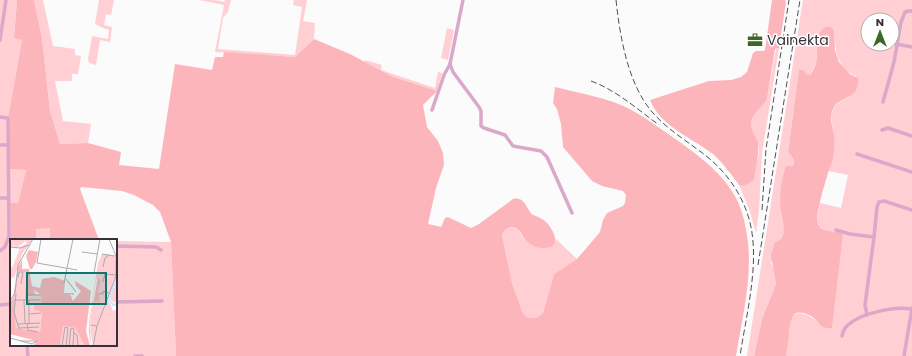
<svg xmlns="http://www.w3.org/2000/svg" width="912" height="356" font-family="Poppins,sans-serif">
  <rect width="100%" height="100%" fill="#fbfbfb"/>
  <g fill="#ffcfd3" fill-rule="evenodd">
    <path d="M0,0h17l-3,37 8,3 -13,73 1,56 16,1 -8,33h-8l1,37v105h105v-104l55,1 5,114h-176z"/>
    <path d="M34,0h9l10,46 22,3v6l6,1 -3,18h-6v7h-17l8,40 28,3 -3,19 -28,1 -10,-33 -8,-73z"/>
    <path d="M99,0h15l-3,15 -5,-1 -2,11 8,2 -2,15 -10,-2 -4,25 -7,-2 -1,-4 4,-23 16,3 1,-9 -6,-2 -8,-4z"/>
    <path d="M199,0h15l10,2 1,-2h6l-3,12 -5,6 -5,31 77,6 7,-48 -9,-2 1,-5h13l-4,21 12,2 -1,16 -19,18 -80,-5 9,-47z"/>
    <path d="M803,0h109v356h-126c1,-7 3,-15 3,-22 1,-5 0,-11 2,-15 7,-14 25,1 32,7l9,2 4,-96c-23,-4 -19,-8 -16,-29l21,5 7,-33 -20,-4c6,-11 6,-23 6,-35 0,-9 -6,-19 0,-28 3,-5 10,-8 15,-11l7,-21c-19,-8 -21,-26 -22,-45l-16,4 -2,28 -6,12 -4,-1 -7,-4 -11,82 6,8v4l-2,2 -10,26 -2,11 3,14 1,13 -2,8 -3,4 -8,21 3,8 2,13 -14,35 -8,37h-7zM868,20h24v24h-24z"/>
    <path d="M447,28l7,2 -6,30 -7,-2z"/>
    <path d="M779,48l-17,105 -3,58 -3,22 -7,-24 -10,-24 5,1c6,-12 19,-29 14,-44 -3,-8 -9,-13 -6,-23 3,-8 11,-12 15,-20l9,-50z"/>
    <path d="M365,60l17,5 -1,5 54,18 3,-16 4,1 -5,18 -46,-15 -27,-14z"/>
    <path d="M512,227c10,4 8,9 14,13 9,6 26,14 30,-1l21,20 -23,15 -11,39 -5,4 -6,1 -6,-1 -4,-6 -10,-28 -10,-48c2,-6 4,-7 10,-8z"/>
    <rect x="36" y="228" width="14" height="12"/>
  </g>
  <g fill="#fdb5bc">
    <path d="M17,0h17l8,38 8,73 10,33 28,-1 33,9 -2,13 40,4 16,-105 37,6 3,-13h8l1,-5 71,5 19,-18 36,15 41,22 46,15 -14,14 4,22 11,14 5,12 1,12 -8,23 -8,36 13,3 4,-9 3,-1 23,11 8,-4 34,-25c12,-3 13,10 20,16 3,1 6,2 9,4 6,3 17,18 12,25 -2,3 -6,4 -9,4 -7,1 -17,-4 -21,-10 -2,-3 -3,-6 -6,-8 -6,-6 -14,-2 -16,5l10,48 10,28 4,6 6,1 6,-1 5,-4 11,-39 23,-15 23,-27 3,-12 4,-7 16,-7 2,-3 1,-8 -3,-4 -21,-5 -10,-5 -29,-34 -2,-23 -4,-15 -4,-6 2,-16c20,5 42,9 61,16 17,6 30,16 45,26 27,19 59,39 75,69 7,13 10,29 12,44 4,38 -6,77 -12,114h-560l-5,-114 -11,-30 -7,-7 -19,-10 -12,-4 -41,-4 -1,2 19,51h-49v-12l-14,1v11h-25l-1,-37h8l8,-33 -16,-1 -1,-56 13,-73 -8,-2z"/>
    <path d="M772,0h13l1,2 -7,46 -4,1 -8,50c-4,8 -12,12 -15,20 -3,10 3,15 6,23 2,7 -3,29 -4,38l-10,6 -5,-1c-8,-11 -16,-22 -26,-31 -22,-17 -52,-27 -63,-54l59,-19 22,-1 10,-3 6,-5 6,-19 3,-2h7l2,-1z"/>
    <path d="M826,27h5l3,4 1,19 4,12 11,12 8,4c2,22 -18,17 -25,31 -4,9 -1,16 1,25 1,7 0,17 -1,24 -1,6 -4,10 -5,15 -3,10 -13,42 -10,51 3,8 17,7 25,9l-11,95c-2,0 -7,0 -9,-1 -4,-3 -7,-8 -12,-11 -20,-10 -20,3 -22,18 0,7 -2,15 -3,22h-32l8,-37 14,-35 -5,-28 4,-14c16,-3 5,-28 5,-39 0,-10 2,-27 6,-37h6l2,-2v-4l-6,-8 11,-82h4l3,4 4,1c3,-4 5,-8 6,-12 3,-13 -3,-29 10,-36z"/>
  </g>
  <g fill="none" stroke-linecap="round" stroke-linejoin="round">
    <g stroke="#dba8ca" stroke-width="3.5">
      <path d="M0,40l6,-40"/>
      <path d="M896,44l16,3"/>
      <path d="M450,64l3,8 26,35 2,4v15l3,2 21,7 8,11 28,5 6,6 25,56"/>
      <path d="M883,102l11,-40 7,-40 4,-10 3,-1h4"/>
      <path d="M432,110l12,-35 6,-11 13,-64"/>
      <path d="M0,117l8,1 1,118 -4,11 -5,4"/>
      <path d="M882,130l6,-2 24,8"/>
      <path d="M0,145h7"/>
      <path d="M857,154l55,18"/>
      <path d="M0,198h8"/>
      <path d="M836,230l14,4 24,3 3,-30 2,-5 5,-1 28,9"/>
      <path d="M116,246l40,1 5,3"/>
      <path d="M116,302l46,-1"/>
      <path d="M0,305l11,-1"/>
      <path d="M867,315l-2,-10 9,-68"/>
      <path d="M842,336c1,-5 2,-8 6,-11 13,-12 47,-19 63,-16"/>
      <path d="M27,345l1,11"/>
      <path d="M135,356h7"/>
      <path d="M904,356l8,-48"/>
    </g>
    <g stroke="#524e58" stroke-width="1" stroke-dasharray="6 3" stroke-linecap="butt">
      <path d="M616,0c4,37 12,85 37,113 15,17 34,28 52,42 23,18 40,43 46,72 8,40 -5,89 -11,129"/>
      <path d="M591,81c25,9 46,28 68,44"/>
      <path d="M762,210l4,-61 23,-149"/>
      <path d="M758,265l42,-265"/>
    </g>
  </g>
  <defs>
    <g id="office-bare" transform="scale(1.2)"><path d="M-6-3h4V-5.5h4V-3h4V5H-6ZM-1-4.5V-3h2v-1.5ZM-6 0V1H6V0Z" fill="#3c6826" stroke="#fff" stroke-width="2.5" paint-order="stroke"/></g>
  </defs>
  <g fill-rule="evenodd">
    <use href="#office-bare" x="755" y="40"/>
  </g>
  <g text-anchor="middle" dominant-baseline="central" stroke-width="3" stroke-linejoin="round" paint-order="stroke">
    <g font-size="14" fill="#35303c" stroke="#fff" text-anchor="start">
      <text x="767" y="40">Vainekta</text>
    </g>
  </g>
  <g transform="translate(10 239)">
    <rect width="107" height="107" fill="#fbfbfb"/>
    <path d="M0,0l22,1 -10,14 -8,24 -4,-1v-9h2l8,-20 7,-5 -2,-2 -7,6 -8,-1zM92,15l13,2 2,19 -9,24 5,12 4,-2v37h-24l-3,-21 5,-24 3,1 2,-8 -2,-1 3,-12 -2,-5 -3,4 -6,43v23l-1,-24 9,-59zM9,32l9,2 2,20 11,2 1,10h-8l1,5 7,2 -2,20 -24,-4 -3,-29zM107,42v19l-3,3 -4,-5zM52,87l13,2 10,18h-25z" fill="#ffcfd3"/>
    <path d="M19,11l9,2 -2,10 -4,7h-3l3,17 8,2 2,-9 12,-2 11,4 -1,12h10v2l-4,-1 3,7 8,-10 -5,-5 -1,-5 16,10 -5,40 4,15h-5l-10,-18 -12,-2 -3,20h-27l4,-5 -27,-7v-32l3,-3 5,-32 4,-7v9h8l-4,-13zM9,32l9,2v22l7,-1 -1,-4 7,5 1,10h-8v5l8,2 -2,20 -24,-4 -2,-29zM88,37l3,5 -3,12 2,1 -1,8 -4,-1 -5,24 1,21 -2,-16z" fill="#fdb5bc" fill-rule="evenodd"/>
    <path fill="none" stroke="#cae8fc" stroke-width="2" d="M107,39l-8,21 4,6 4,-1"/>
    <path fill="none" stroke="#acaaaf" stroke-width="1" d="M31,0l-4,24 40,7M0,8l10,1 9,-3M72,13l15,2M92,15l13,2M93,28l2,-9 4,-3M84,34l6,-34M8,38l1,-5h4l-2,12M56,40l10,13M93,43l2,-8 11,1M54,44l9,-44M89,54l4,1v-3l6,2M6,55l-2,18 5,17M17,56h14M4,61h27M14,61l1,23M16,61l1,-27M19,61v23M0,62l5,-8 3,-28 15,-26M19,75l12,-1M17,84l1,7 10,2M8,85l22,-1M81,86l6,1 -4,20M87,87l19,-50v-20l-7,-17M9,89l20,-1M61,89l3,1 -1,17M64,94l3,2 1,11M0,99l22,6 5,-3M11,102h16M52,107l3,-19 3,1 -2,18M59,107l2,-18"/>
    <path fill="#0f766e" fill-opacity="0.15" stroke="#0f766e" stroke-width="2" d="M17,34h79v31h-79z"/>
    <rect width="107" height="107" fill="none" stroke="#35303c" stroke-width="2"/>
  </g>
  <g transform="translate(880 32)"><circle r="19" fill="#ffffff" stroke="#aeacb1"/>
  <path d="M0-3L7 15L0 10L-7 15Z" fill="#3c6826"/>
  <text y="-6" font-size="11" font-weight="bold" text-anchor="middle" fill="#35303c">N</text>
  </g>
</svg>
